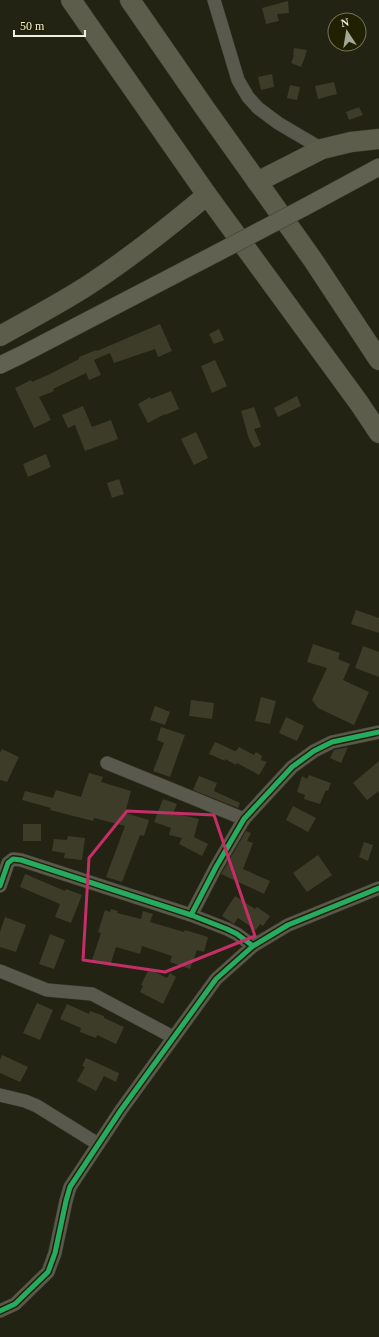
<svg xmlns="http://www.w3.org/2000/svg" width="379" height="1337" font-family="'Times New Roman',serif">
  <rect width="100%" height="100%" fill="#232313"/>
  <g fill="#3c3c29">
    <path d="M288,1l1,12 -12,1 2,7 -13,3 -4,-16z"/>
    <path d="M294,48l13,2 -2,7 -4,10 -10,-4 3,-8h-1z"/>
    <path d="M272,74l2,13 -13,3 -3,-13z"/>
    <path d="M334,82l3,12 -19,5 -3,-13z"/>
    <path d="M290,85l10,2 -3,13 -10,-2z"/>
    <path d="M359,107l4,8 -14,5 -3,-8z"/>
    <path d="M160,324l12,27 -14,6 -3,-8 -41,14 -4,-10 -16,7 7,15 -12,5 -3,-7 -33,16 1,2 -15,6 12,23 -17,8 -19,-40 16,-8 1,2 18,-8 29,-15v-2l17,-7 1,1z"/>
    <path d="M219,329l5,11 -10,4 -5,-10z"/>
    <path d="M215,360l12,26 -15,7 -11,-27z"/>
    <path d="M171,391l8,18 -14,6v-1l-17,9 -10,-19 12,-7 1,2z"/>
    <path d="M297,396l4,10 -23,11 -4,-9z"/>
    <path d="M83,406l9,21 19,-7 7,19 -33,12 -10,-26 -7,3 -6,-13z"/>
    <path d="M254,407l7,20 -7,2 7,16 -7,3 -5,-9 -8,-28z"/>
    <path d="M196,432l12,26 -14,7 -13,-26z"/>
    <path d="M46,454l5,13 -23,10 -5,-13z"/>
    <path d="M119,479l5,15 -12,4 -5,-15z"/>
    <path d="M356,610l23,8v15l-28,-9z"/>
    <path d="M313,644l27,9 -2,6 12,5 -7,16 26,12 -15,33 -36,-17 -6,-8 15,-32 -20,-6z"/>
    <path d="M363,646l16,6v25l-24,-9z"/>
    <path d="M261,697l15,4 -6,23 -15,-3z"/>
    <path d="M191,700l23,3 -2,16 -23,-3z"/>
    <path d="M155,706l15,6 -5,13 -15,-5z"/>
    <path d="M286,717l18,9 -7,15 -18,-8z"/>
    <path d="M161,727l24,8 -15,42 -17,-6 11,-28 -7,-3z"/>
    <path d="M215,742l20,9h1l3,-4 15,8 2,-3 6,4 -1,4 6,2 -8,13 -22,-12 -1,2 -11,-6v2l-16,-7z"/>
    <path d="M348,747l-7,16 -11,-5 4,-8z"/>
    <path d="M2,749l17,8 -12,25 -7,-2v-27z"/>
    <path d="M379,761v30l-12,9 -14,-17z"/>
    <path d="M89,773l14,4 -2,5 30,9 -6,22 24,7 -5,16 -4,-1 -18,47 -16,-5 19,-51 -31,-8 -1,3 -43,-11 1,-2 -29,-8 3,-9 28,7 3,-8 25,7z"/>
    <path d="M309,775l22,8 -3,8 -2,-1 -6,14 -16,-5 1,-4 -8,-3 5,-16 5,3z"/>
    <path d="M199,776l18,7 -3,8 26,12 -2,5 -45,-18z"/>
    <path d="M163,799l14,5 -4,9 26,6 -5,18 14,7 -6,12 -23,-12 3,-6 -13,-3 2,-7 -17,-6z"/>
    <path d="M293,806l23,12 -8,14 -22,-12z"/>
    <rect x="23" y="824" width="18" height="17"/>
    <path d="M246,831l5,2 -4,8 6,2 -10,26 27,12 -6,13 -43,-20z"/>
    <path d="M68,836l17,2 -3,22 -18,-2 1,-5 -13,-2 2,-12 13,1z"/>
    <path d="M364,842l9,3 -5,16 -9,-4z"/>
    <path d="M318,855l14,20 -25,17 -14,-19z"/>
    <path d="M25,874l40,17 1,-2 16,6 -11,28 -16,-6 5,-13 -40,-17z"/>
    <path d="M235,896l20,13 2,-2 13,9 -7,10 -3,-2 -4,6 -18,-12 -4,6 -12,-8z"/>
    <path d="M111,909l7,2 -1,2 24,6 2,-8 10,3 -3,8 34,10 1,-2 23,7 -4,15 -7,-2 -7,19 -20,-7 2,-6 -30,-10 -2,8 -24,-7 -6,19 -18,-6 9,-27 -3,-1 7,-22 5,2z"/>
    <path d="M5,917l21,8 -10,27 -16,-5v-15z"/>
    <path d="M50,934l15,6 -11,29 -15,-5z"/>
    <path d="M149,969l18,9 3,-5 6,4 -13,27 -23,-12 3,-6 -2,-1z"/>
    <path d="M37,1003l16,7 -13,30 -17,-7z"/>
    <path d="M67,1004l22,10 1,-3 14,5v2l20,9 -8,17 -19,-9 -1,3 -16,-6 1,-4 -21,-9z"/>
    <path d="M2,1055l26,12 -8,15 -20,-9v-13z"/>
    <path d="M86,1058l33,15 -3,9 -12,-6 -8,15 -19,-10 8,-14 -3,-1z"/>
  </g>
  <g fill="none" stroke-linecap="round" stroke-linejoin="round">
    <g stroke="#3e3d32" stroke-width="14">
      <g id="minor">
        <path d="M214,0l24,80 10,17 10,11 20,15 44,26"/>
        <path d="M107,763l137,56"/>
        <path d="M0,886l8,-23 5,-4 8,1 170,55 36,14 10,5 16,12"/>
        <path d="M191,915l25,-48 28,-48 48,-52 22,-16 18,-9 47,-10"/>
        <path d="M0,971l47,19 45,4 81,43"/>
        <path d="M0,1095l25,6 12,5 61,38"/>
        <path d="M0,1311l15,-7 33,-32 7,-19 11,-52 4,-14 51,-77 95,-131 37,-33 35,-21 91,-37"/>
      </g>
    </g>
    <g stroke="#3e3d32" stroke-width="18">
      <g id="major">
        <path d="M305,207l74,-40"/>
        <path d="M0,365l21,-10 196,-102"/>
      </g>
    </g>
    <g stroke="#3e3d32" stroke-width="21">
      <g id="highway">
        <path d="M71,0l136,195 152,208 20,30"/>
        <path d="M130,0l74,107 109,153 66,100"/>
        <path d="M257,182l65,-33 29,-7 28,-3"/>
        <path d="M0,336c30,-17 61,-33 90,-52 41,-27 79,-57 117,-89"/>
      </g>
    </g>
    <use href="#minor" stroke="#595a4d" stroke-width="13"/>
    <use href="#major" stroke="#616152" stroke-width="17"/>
    <use href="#highway" stroke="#5c5d4a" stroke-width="20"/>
    <g stroke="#3e3d32" stroke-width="18" stroke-linecap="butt">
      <path id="major-bridge" d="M217,253l88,-46"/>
    </g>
    <use href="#major-bridge" stroke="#616152" stroke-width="17"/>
    <g stroke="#212003" stroke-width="8">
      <g id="cycleway">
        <path d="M0,886l8,-23 5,-4 8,1 170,55 36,14 10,5 16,12"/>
        <path d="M191,915l25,-48 28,-48 48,-52 22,-16 18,-9 47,-10"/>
        <path d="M0,1311l15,-7 33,-32 7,-19 11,-52 4,-14 51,-77 95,-131 37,-33 35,-21 91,-37"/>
      </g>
    </g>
    <use href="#cycleway" stroke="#26ab63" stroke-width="5"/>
  </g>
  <path fill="none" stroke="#c62e68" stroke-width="3" stroke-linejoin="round" d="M127,811l87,4 41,121 -90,36 -82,-12 6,-102z"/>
  <g transform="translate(347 32) rotate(348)"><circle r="19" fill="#212003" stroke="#73735a"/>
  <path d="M0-3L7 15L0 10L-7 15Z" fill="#a7a896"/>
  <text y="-6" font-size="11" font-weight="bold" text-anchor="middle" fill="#eeefdd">N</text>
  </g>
  <path d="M14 30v6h71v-6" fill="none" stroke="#eeefdd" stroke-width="2"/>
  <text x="20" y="30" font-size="12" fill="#eeefdd" stroke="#212003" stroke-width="3" paint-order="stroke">50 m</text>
</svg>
